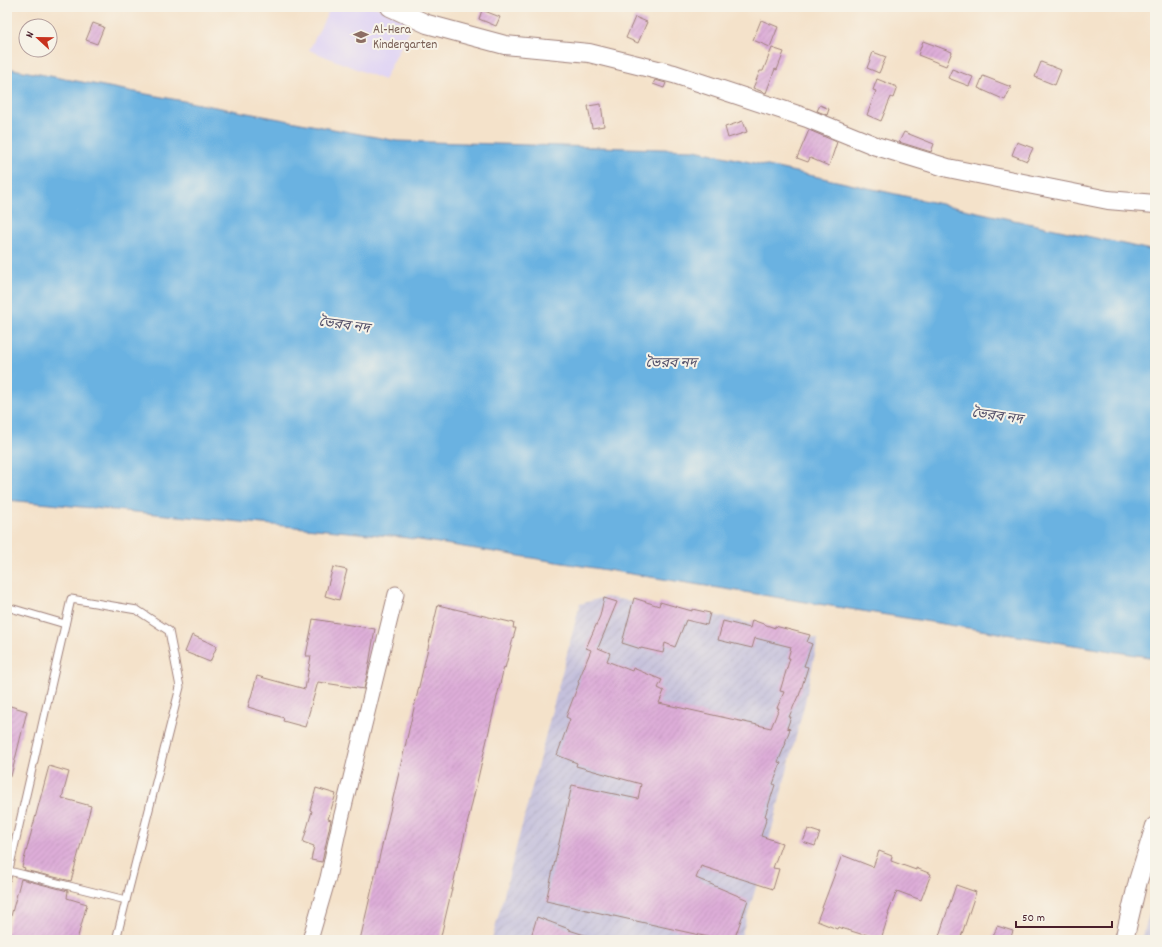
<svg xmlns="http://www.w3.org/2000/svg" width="1162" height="947" font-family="Dekko,'Noto Sans Bengali',sans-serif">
  <defs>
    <pattern id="industrial-furrows" width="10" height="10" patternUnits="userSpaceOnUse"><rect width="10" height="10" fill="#c4c0db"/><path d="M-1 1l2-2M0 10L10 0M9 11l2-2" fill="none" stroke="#aaa5bc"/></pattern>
    <pattern id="building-hatch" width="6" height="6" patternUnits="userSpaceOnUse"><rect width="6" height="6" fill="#ddadd8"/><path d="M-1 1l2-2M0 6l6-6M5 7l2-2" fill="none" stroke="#bf94ba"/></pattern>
  </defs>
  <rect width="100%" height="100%" fill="#f7f3e8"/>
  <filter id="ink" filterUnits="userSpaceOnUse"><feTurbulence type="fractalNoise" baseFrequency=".025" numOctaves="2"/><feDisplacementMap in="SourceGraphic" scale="8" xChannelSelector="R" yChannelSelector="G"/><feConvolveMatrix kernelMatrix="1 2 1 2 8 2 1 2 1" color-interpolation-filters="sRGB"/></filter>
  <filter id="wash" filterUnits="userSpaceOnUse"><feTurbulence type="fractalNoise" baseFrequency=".012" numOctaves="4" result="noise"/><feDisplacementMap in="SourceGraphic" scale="16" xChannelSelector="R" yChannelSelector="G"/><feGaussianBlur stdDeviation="0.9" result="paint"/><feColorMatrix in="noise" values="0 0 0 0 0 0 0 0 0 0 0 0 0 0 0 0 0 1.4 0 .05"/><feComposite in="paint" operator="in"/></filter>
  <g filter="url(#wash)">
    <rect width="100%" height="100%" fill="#f4e2ca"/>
    <path fill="#e0d4f4" d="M331,7h45l37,16 -29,57 -75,-30z"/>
    <g fill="url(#industrial-furrows)">
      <path d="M605,597l91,14 122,28 -13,63 -43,165 -22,73h-248l88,-336z"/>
      <path d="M1155,892v48h-13z"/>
    </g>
    <path fill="#6ab2e1" stroke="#5a6886" d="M7,68l390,73 298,9 460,101v407l-754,-121 -394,-37z"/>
    <g id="blocks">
      <g fill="url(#building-hatch)">
        <path d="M482,10l18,7 -4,9 -17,-7z"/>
        <path d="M635,17l12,5 -9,21 -12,-5z"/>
        <path d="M761,20l17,7 -8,20 -17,-7z"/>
        <path d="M93,23l11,4 -7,17 -11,-4z"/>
        <path d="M923,41l29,11 -6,14 -28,-11z"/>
        <path d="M772,48l12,4 -7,18 -2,-1 -9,24 -13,-5 7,-17h3z"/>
        <path d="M873,52l13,5 -7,16 -12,-5z"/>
        <path d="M1041,62l20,8 -6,15 -20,-8z"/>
        <path d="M952,69l21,8 -4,9 -21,-8z"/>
        <path d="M983,76l28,11 -6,13 -27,-12z"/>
        <path d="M877,79l20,8 -4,11 -2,-1 -10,24 -14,-6 9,-24 -3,-1z"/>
        <path d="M655,80l11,3 -2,5 -11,-4z"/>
        <path d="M601,104l3,22 -12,2 -4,-22z"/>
        <path d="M820,105l9,4 -2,6 -10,-4z"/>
        <path d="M743,121l4,11 -19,6 -3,-11z"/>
        <path d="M809,130l28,12 -8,24 -19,-8 -2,4 -11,-4z"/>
        <path d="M904,132l30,12 -3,8 -32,-10z"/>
        <path d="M1017,142l16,6 -6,13 -15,-6z"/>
        <path d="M333,567l14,3 -8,30 -14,-4z"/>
        <path d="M604,598l13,4 -19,46 12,5 -3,8 25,10 1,-3 29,12 -4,8 6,3 -5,12 112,25 8,-20h-2l7,-16 -4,-1 10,-33h-2l3,-11 -36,-9 -3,10 -34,-8 5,-19 27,7 2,-8 23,8v-2l35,9 -3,7 5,2 -8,22 4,1 -9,29h-1l-9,21h2l-4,11 3,1 -5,14h1l-8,19 3,1 -8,21 2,1 -10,31 2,1 -6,19 21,7 -9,25 6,1 -6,20 -72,-23 -5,12 52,22 -14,40h-12l-176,-39 26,-116 66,14 3,-15 -65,-18 1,-3 -20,-8 13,-36 -4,-2 13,-34 -1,-1 13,-32 -5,-2 14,-32z"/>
        <path d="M634,598l25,8 1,-4 32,9v-2l18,4 -3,12 -21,-5 -11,27 -10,-4 -2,10 -22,-5v1l-19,-6z"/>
        <path d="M438,605l76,18 -1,5h3l-11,40 -1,-1 -64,273h-80z"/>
        <path d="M313,619l62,10 -7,41 -4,19 -46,-7 -13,45 -22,-6 1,-3 -36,-11 9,-31 48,13 6,-33h-5z"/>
        <path d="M192,635l25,11 -7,16 -25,-10z"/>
        <path d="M7,705l20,6 -16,65 -4,-1z"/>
        <path d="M49,766l20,6 -7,26 29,8 -20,75 -47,-11 1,-2 -3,-1z"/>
        <path d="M316,788l20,6 -8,25 3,1 -9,42 -11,-2 3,-14 -11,-4 9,-31 -2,-1z"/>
        <path d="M808,829l12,4 -5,13 -12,-4z"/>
        <path d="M879,851l13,5 -1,5 25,9v-2l15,6 -10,26 -24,-9 -9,23h1l-8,25 -17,-5v1l-26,-8 -1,2 -20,-8 25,-66 31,12z"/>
        <path d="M21,879l47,12 -1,7 20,6 -10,36h-70v-9z"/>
        <path d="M956,885l20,7 -16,48h-7l-14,-4z"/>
        <path d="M537,917l32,12v1l25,8v2h-64z"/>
        <path d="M997,926l16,5 -3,9h-18z"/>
      </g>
    </g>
  </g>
  <g filter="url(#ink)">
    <use href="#blocks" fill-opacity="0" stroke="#9f807a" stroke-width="1"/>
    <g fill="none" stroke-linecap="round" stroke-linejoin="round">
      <g stroke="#9f807a" stroke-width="9">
        <g id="service">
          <path d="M7,607l58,17"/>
          <path d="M9,871l117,29"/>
          <path d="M7,878l64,-279 66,11 32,21 11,56 -64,253"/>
        </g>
      </g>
      <g stroke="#9f807a" stroke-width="17">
        <path id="minor" d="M310,940l18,-62 11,-51 57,-233"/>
      </g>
      <g stroke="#9f807a" stroke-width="20">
        <g id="tertiary">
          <path d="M390,7l37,17 78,21 84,8 85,21 133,44 69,28 72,22 160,32 47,4"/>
          <path d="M1124,940l14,-59 17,-55"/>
        </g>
      </g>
      <use href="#service" stroke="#fff" stroke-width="7"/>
      <use href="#minor" stroke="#fff" stroke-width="15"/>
      <use href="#tertiary" stroke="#fff" stroke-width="18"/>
    </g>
  </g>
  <defs>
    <g id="school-bare" transform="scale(1.2)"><path d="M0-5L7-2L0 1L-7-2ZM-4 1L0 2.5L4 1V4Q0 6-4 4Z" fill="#8d6e63" stroke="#f7f3e8" stroke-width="2.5" paint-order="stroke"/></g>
  </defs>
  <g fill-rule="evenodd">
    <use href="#school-bare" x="361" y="37"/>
  </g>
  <g text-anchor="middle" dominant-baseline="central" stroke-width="4" stroke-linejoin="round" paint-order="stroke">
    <g font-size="13" fill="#785e54" stroke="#f7f3e8" text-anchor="start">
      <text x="373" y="30">Al-Hera<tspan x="373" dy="15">Kindergarten</tspan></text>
    </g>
    <g font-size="14" font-style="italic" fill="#55526b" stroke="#f7f3e8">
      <text transform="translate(344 326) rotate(8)">ভৈরব নদ</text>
      <text x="671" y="364">ভৈরব নদ</text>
      <text transform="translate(997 417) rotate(8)">ভৈরব নদ</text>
    </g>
  </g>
  <rect width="1162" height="947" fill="none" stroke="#f7f3e8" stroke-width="24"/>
  <g transform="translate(38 38) rotate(292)"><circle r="19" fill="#f7f3e8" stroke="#b29e9c"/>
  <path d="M0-3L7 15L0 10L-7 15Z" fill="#c8321e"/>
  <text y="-6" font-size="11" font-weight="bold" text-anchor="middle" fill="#4a1f2b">N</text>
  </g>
  <path d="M1016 921v6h96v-6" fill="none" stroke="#4a1f2b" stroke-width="2"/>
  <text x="1022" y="921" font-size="12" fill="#4a1f2b" stroke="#f7f3e8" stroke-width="3" paint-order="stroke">50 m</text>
</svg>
